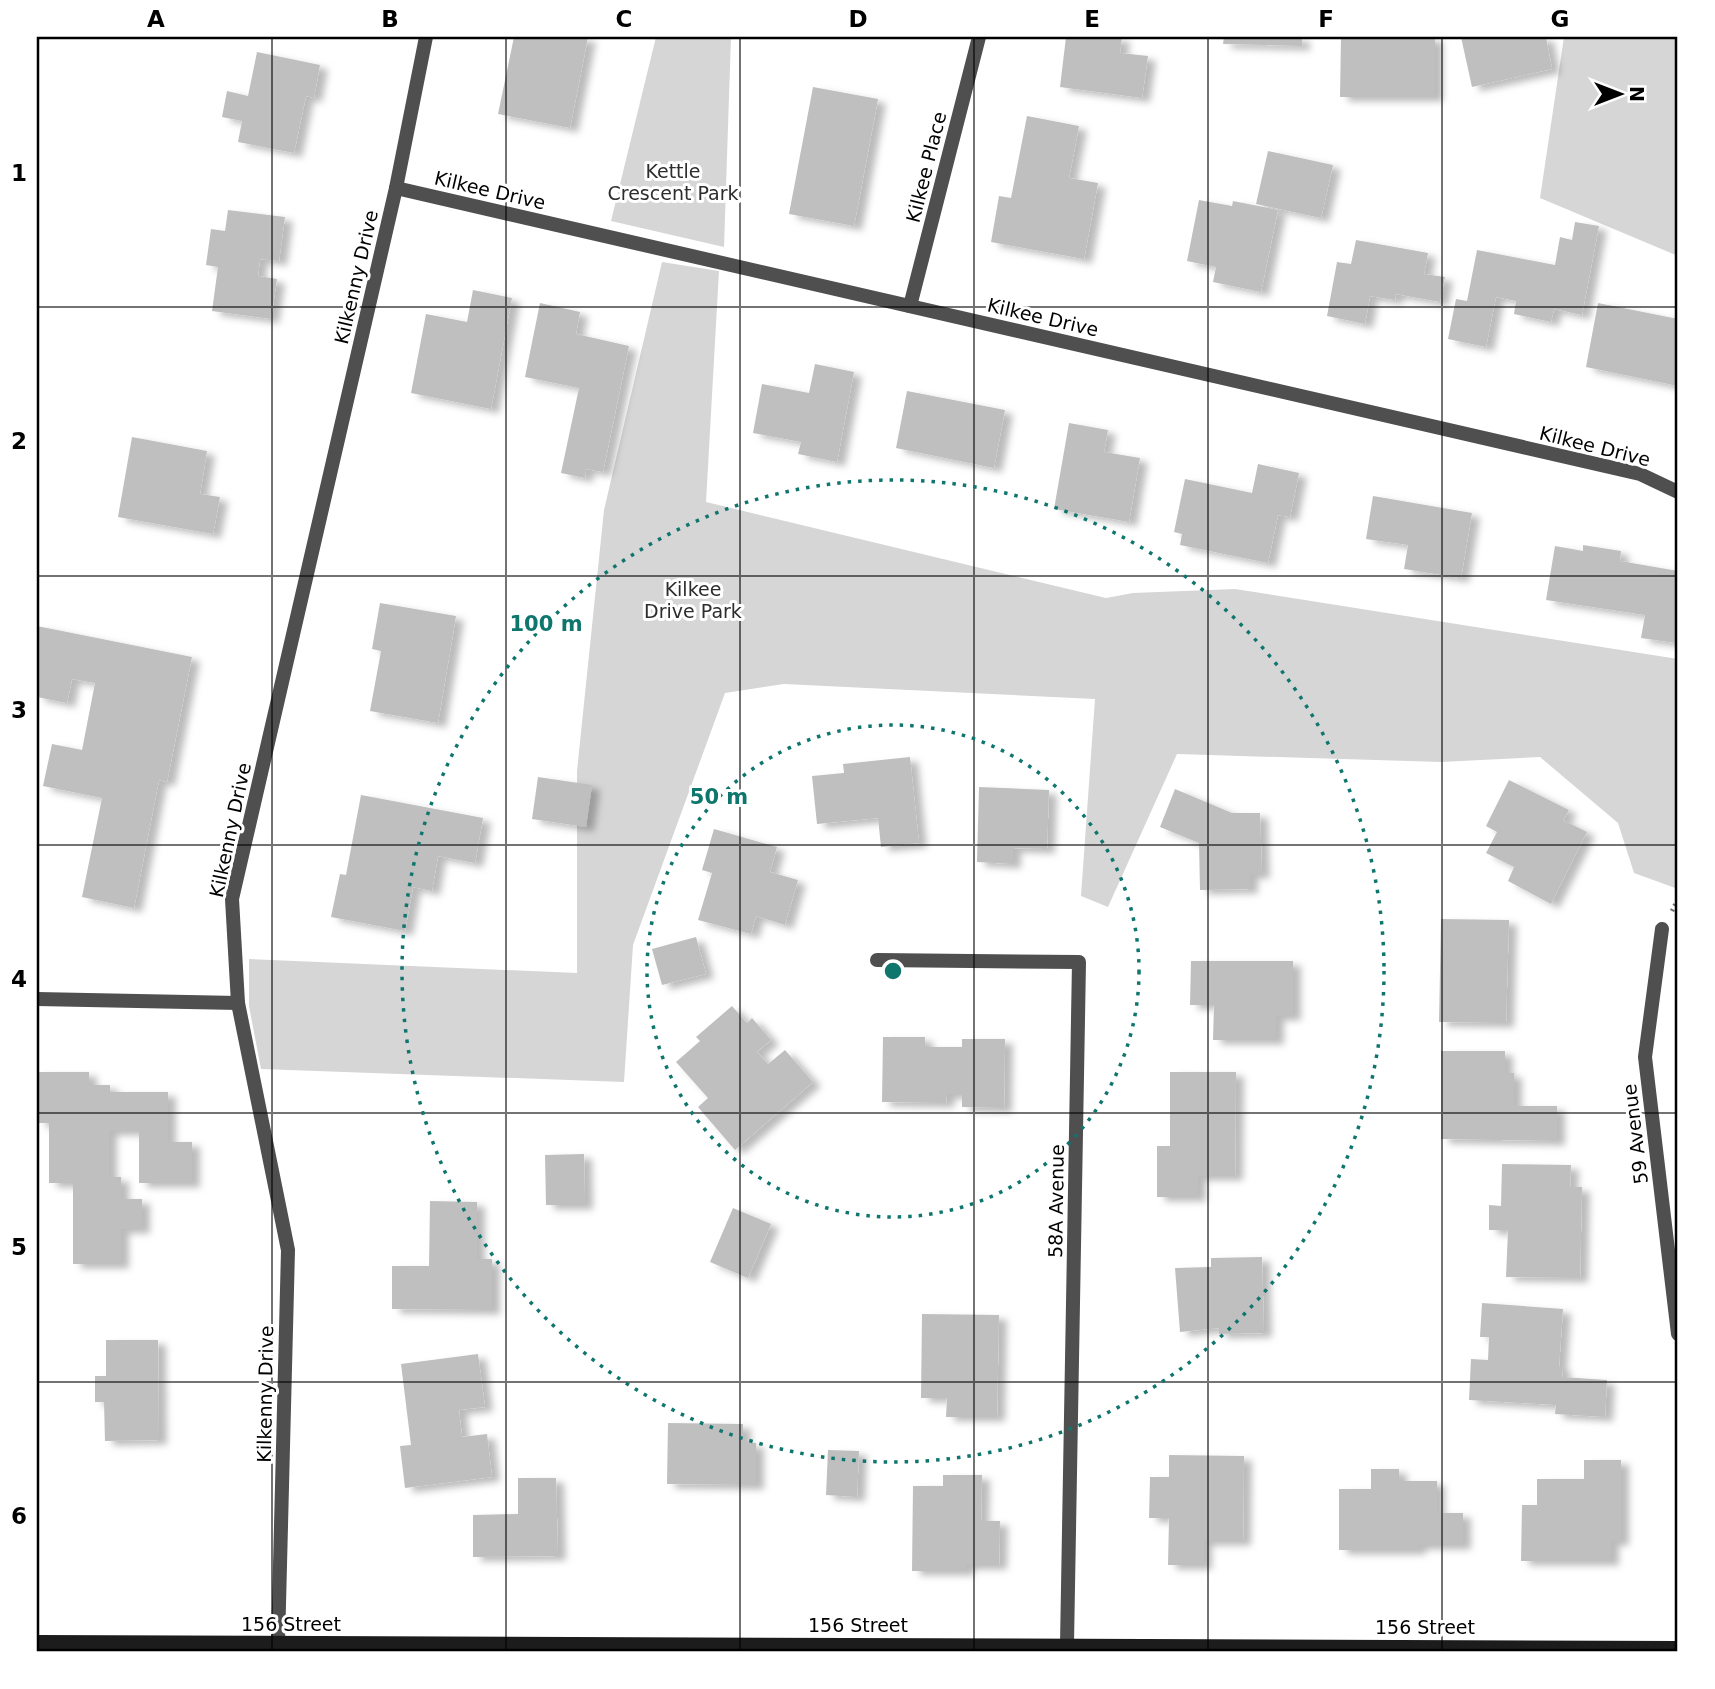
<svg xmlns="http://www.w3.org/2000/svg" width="1715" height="1689" font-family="'DejaVu Sans',sans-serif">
  <defs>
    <filter id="shadow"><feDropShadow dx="8" dy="4.5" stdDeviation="3.5" flood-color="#0004"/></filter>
  </defs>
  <rect width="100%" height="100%" fill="#fff"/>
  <g fill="#d6d6d6">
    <path d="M656,37h75l-7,210 -113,-26z"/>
    <path d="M1564,37h114v219l-138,-58z"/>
    <path d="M662,262l57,9 -13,231 400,96 27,-5 102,-4 443,70v230l-44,-16 -16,-50 -78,-66 -99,5 -264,-8 -69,153 -27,-11 14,-197 -311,-15 -59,9 -92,252 -9,137 -363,-13 -12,-63v-47l328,14v-202l27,-261z"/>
  </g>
  <g fill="#bfbfbf" filter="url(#shadow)">
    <path d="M514,37h74l-18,91 -72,-14z"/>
    <path d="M1066,37h56l-2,16 28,3 -6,42 -82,-11z"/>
    <path d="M1224,37h78v9l-79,-2z"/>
    <path d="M1341,37h94v60h-95z"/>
    <path d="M1461,37h85l6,32 -80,18z"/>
    <path d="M257,52l63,13 -6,33 -8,-2 -12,57 -56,-11 4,-21 -20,-4 5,-26 21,5z"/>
    <path d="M813,87l65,12 -24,127 -65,-12z"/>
    <path d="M1027,116l52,10 -10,52 29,5 -14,76 -93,-17 8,-46 12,2z"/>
    <path d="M1268,151l65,14 -12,53 -65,-14z"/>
    <path d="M1199,200l33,6 1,-5 45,9 -17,82 -48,-10 3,-15 -29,-6z"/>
    <path d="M228,210l57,7 -6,44 -19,-2 -2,17 19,3 -6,40 -59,-8 6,-44 -12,-2 5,-36 14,2z"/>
    <path d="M1575,222l24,4 -17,89 -28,-6 -3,13 -37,-8 2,-13 -20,-4 -10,50 -38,-8 8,-40 11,2 10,-51 78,15 5,-28 12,3z"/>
    <path d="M1356,240l72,13 -4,21 21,3 -5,25 -44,-8 -1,6 -25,-4 -5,28 -38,-8 10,-54 14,2z"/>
    <path d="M473,290l39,8 -21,111 -80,-16 15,-79 41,8z"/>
    <path d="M540,303l40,9 -4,22 53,12 -26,126 -17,-3 -1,9 -24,-5 18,-85 -54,-11z"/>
    <path d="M1598,303l80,16v67l-92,-19z"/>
    <path d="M815,364l39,8 -17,90 -39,-8 3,-12 -48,-9 9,-49 47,9z"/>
    <path d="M907,391l98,19 -11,58 -98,-20z"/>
    <path d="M1069,423l39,7 -4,22 36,6 -11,64 -75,-13z"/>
    <path d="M132,437l75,14 -7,43 20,3 -7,37 -95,-17z"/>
    <path d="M1258,464l41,9 -9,44 -12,-2 -10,48 -88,-18 2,-11 -8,-2 11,-53 67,14z"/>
    <path d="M1373,496l99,17 -11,65 -57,-9 4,-24 -42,-6z"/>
    <path d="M1583,545l38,6 -1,10 58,10 -2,72 -35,-5 4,-23 -99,-15 9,-54 28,5z"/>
    <path d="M380,603l76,13 -18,107 -68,-12 11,-60 -9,-2z"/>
    <path d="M37,626l155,31 -25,125 -8,-2 -25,128 -52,-11 20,-99 -59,-12 9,-42 30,6 13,-67 -23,-4 -5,24 -30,-6z"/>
    <path d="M910,757l9,86 -38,4 -3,-29 -61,6 -5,-48 32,-3 -1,-9z"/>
    <path d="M538,777l54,8 -6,42 -54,-8z"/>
    <path d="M1509,780l60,30 -6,10 24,12 -36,72 -43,-23 6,-14 -28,-14 11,-21 -11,-6z"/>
    <path d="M979,787l70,3 -2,59 -34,-1v16l-36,-2z"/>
    <path d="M1175,789l57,24h28l2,61h-12v15l-50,1 -1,-47 -39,-16z"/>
    <path d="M361,795l122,23 -8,45 -37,-7 -6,35 -19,-4 -8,44 -74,-14 9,-43 6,1z"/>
    <path d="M714,829l63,18 -7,25 28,8 -13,45 -29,-9 -5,18 -53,-14 14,-47 -10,-3z"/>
    <path d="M1441,919l68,1 -3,103 -67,-1z"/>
    <path d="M696,937l10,37 -44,11 -10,-36z"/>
    <path d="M1191,961h102v55h-17v24h-63l1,-35h-24z"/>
    <path d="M732,1006l15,17 5,-5 19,22 -14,12 11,12 17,-14 28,32 -78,68 -37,-43 10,-9 -32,-36 24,-21 -4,-4z"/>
    <path d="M883,1037h42v10h37v-8h43l-1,69 -42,-1v-13h-15l-1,9 -64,-1z"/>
    <path d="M1441,1051h64v22h9v33h43v35l-116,-2z"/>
    <path d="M38,1072h51v13h21v7h58v50h24v41h-53v-52h-30v46h12v22h21v30h-21v35h-48v-81h-24v-60h-11z"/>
    <path d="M1170,1072h66l-1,104h-37v21h-41v-51h13z"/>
    <path d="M584,1154l1,51h-39l-1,-50z"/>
    <path d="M1502,1164l69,1 -1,22h12l-2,91 -74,-1 2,-47h-19v-25l12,1z"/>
    <path d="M430,1201l47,1v57h15v51l-100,-1v-43h37z"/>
    <path d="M733,1208l38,16 -23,54 -38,-16z"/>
    <path d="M1262,1257l2,76 -45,1v-6l-39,4 -5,-64 36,-1v-9z"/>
    <path d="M1482,1303l81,6 -4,58h4l-1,10 45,3 -2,37 -50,-3 1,-9 -87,-5 2,-41 17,1 1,-23h-9z"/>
    <path d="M922,1314l77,1 -2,102h-51l1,-19h-26z"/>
    <path d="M106,1340h52l1,100 -54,1 -1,-39h-9v-26h11z"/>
    <path d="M478,1354l7,53 -26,3 3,27 25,-3 5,43 -87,11 -5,-42 11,-1 -10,-81z"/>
    <path d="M668,1423l75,1v19h13v42l-89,-1z"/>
    <path d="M828,1450l31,1 -2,46 -31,-2z"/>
    <path d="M1169,1455l75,1 -1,85h-39v24h-36l1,-47h-20l1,-41h19z"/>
    <path d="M1584,1460h37v81h-10v20h-90l1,-56h15v-26h47z"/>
    <path d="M1371,1469h28v12h38v32h26v32h-45v5h-79v-61h32z"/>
    <path d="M943,1475h39l-1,46h19l-1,44h-33v6h-54l1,-85h30z"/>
    <path d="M518,1478h38l2,78 -85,1v-42l45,-1z"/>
  </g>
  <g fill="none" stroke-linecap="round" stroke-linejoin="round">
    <path stroke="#717171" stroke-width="4.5" stroke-dasharray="2 3.5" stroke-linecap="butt" d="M1672,911l6,-12"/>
    <g stroke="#4f4f4f" stroke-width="14">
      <path d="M396,188l1244,286 38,18"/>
      <path d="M910,306l69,-269"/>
      <path d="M1662,929l-17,128 33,277"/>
      <path d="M877,960l202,2 -12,682"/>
      <path d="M37,999l201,4"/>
      <path d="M278,1644l10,-394 -50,-247 -6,-104 164,-711 30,-151"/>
    </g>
    <path stroke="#1c1c1c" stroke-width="14" d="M37,1642l1641,6"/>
  </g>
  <path fill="none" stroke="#000" stroke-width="2" stroke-opacity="0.55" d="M272,37v1615M506,37v1615M740,37v1615M974,37v1615M1208,37v1615M1442,37v1615M37,307h1641M37,576h1641M37,845h1641M37,1113h1641M37,1382h1641"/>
  <g fill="none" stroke="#0f766e" stroke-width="3.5" stroke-dasharray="3.5 7">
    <circle cx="893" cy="971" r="246"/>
    <circle cx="893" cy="971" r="491"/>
  </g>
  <g text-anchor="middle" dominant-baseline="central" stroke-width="6" stroke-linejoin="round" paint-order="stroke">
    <g font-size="19" fill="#000" stroke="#fff">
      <text transform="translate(926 167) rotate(-76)">Kilkee Place</text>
      <text transform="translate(490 190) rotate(13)">Kilkee Drive</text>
      <text transform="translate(356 277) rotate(-77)">Kilkenny Drive</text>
      <text transform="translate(1043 317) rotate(13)">Kilkee Drive</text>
      <text transform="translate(1595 446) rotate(14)">Kilkee Drive</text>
      <text transform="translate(230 830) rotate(-78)">Kilkenny Drive</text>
      <text transform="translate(1635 1134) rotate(-97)">59 Avenue</text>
      <text transform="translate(1056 1201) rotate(-89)">58A Avenue</text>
      <text transform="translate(265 1394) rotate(-89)">Kilkenny Drive</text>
      <text x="291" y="1624">156 Street</text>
      <text x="858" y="1625">156 Street</text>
      <text x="1425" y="1627">156 Street</text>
    </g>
    <g font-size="19" fill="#2d2d2d" stroke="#fff">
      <text x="673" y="171">Kettle<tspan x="673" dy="22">Crescent Park</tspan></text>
      <text x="693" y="589">Kilkee<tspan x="693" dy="22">Drive Park</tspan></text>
    </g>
  </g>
  <circle cx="893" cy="971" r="10" fill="#0f766e" stroke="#fff" stroke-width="3.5"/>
  <g font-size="21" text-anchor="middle" font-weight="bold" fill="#0f766e" stroke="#fff" stroke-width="6" stroke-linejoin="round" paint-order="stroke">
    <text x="546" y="631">100 m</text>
    <text x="719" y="804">50 m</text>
  </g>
  <rect width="1715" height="1689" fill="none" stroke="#ffffff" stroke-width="77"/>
  <g transform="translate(1620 94) rotate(90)" stroke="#ffffff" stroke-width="5" paint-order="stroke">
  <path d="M0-5L12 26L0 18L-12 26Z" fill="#000000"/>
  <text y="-10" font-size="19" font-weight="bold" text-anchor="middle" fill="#000000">N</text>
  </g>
  <rect x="38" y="38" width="1638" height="1612" fill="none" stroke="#000" stroke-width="2.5"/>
  <g font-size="23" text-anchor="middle" font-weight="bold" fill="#000">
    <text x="156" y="27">A</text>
    <text x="390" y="27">B</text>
    <text x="624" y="27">C</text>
    <text x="858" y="27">D</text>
    <text x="1092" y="27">E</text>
    <text x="1326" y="27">F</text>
    <text x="1560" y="27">G</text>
    <text x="19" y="181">1</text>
    <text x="19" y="449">2</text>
    <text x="19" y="718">3</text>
    <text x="19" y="987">4</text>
    <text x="19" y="1255">5</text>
    <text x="19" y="1524">6</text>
  </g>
</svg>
